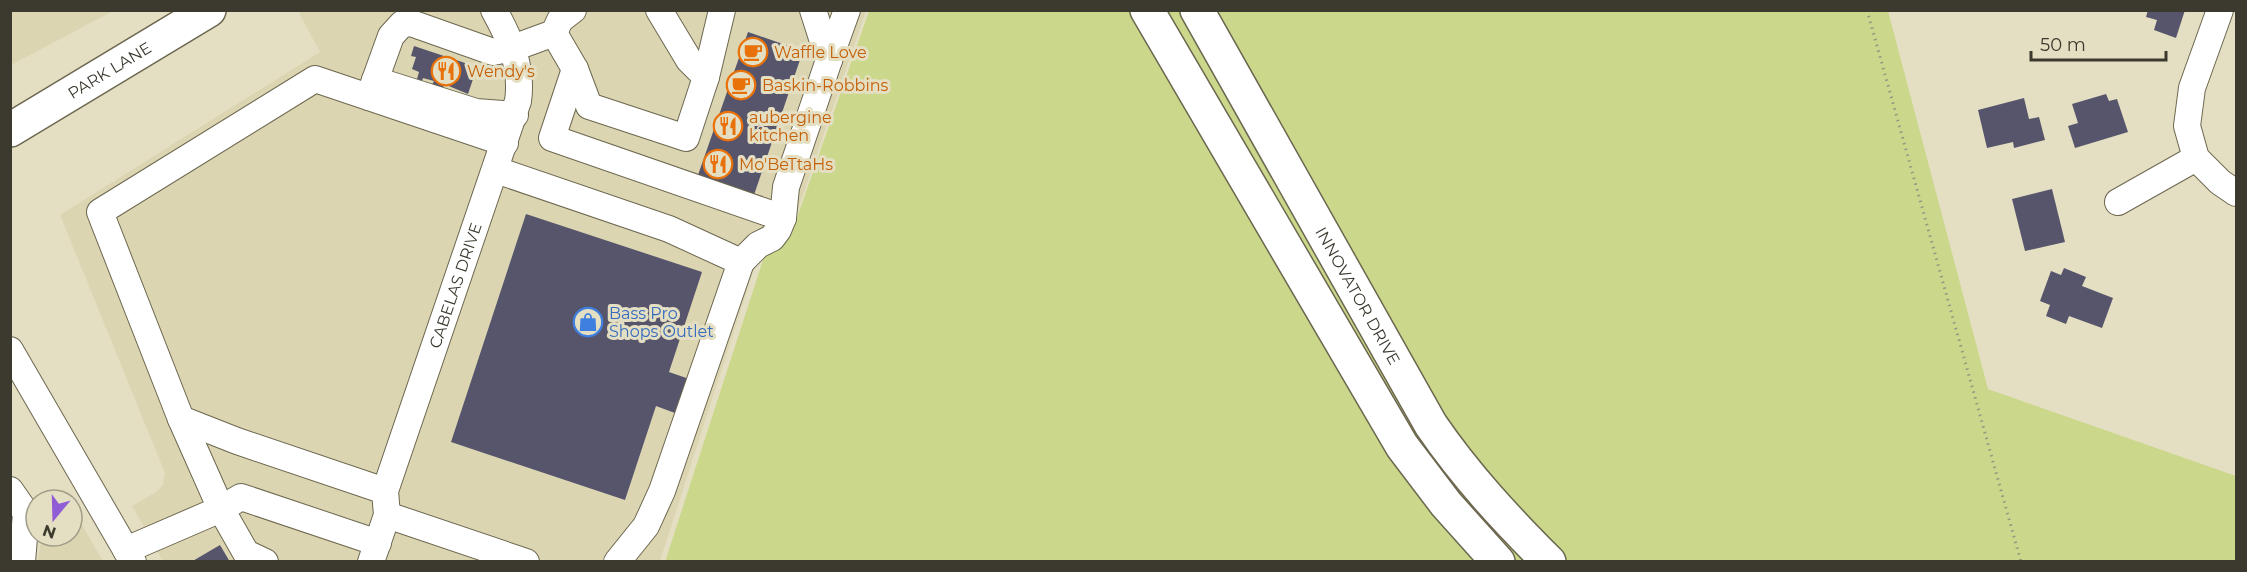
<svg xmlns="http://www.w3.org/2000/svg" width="2247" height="572" font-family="Montserrat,sans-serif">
  <rect width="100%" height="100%" fill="#e4dfc3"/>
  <g fill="#dcd5b2">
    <path d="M11,10h102v1l-102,54z"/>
    <path d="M303,11h563l-76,222 -34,30 -96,298h-497l-31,-55 24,-14 7,-7 2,-12 -105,-258 260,-163 -21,-39z"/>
    <path d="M72,508l31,53h-65l4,-25h30z"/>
  </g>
  <path fill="#cbd78b" d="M869,11h1019l100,378 248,87v85l-1571,1 99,-305 18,-12 9,-10z"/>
  <g fill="#56556c">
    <path d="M2148,10h37l-9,28 -22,-8 3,-10 -11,-3z"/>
    <path d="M748,32l55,19 -49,144 -56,-20z"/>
    <path d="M414,46l63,21 -9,27 -24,-10 -1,4 -11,-3 2,-4 -11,-3 -1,3 -5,-2 2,-7 -7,-3 4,-12 -5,-1z"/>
    <path d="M2106,94l3,7 8,-2 11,33 -53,16 -7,-22 10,-3 -6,-19z"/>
    <path d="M2024,98l5,21 10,-2 6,23 -31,8 -1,-6 -26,6 -9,-38z"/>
    <path d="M2052,189l13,53 -40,9 -13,-52z"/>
    <path d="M526,214l176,58 -33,100 26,9 -12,35 -27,-10 -31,94 -174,-58z"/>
    <path d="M2064,268l22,9 -4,9 31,12 -11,30 -33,-12 -3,8 -20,-8 4,-11 -10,-4 11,-30 10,4z"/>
    <path d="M220,545l10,17h-39z"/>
  </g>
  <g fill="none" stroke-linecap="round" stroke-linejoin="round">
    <g stroke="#6c674f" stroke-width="28">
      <g id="minor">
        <path d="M659,10l30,50 17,17"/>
        <path d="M2220,10l-28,78 -5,38 9,32 24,24 16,11"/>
        <path d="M554,33l21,36 14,37 97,32 20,-61 16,-67"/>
        <path d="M829,60l18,-50"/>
        <path d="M575,69l-23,69 231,80"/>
        <path d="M375,80l101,32 39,3"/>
        <path d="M369,97l22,-61 11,-12 9,-1 82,29 20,-4 41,-15 6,-13 13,-10"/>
        <path d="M496,170l173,59 72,33 -79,229 -16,35 -29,36"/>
        <path d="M2118,202l78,-44"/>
        <path d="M741,262l17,-17 14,-7 6,-8 5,-12 3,-31 43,-127 -16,-50"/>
        <path d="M10,350l123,212"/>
        <path d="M10,490l16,23 -4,49"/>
        <path d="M385,491l-148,-50 -56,-22 -81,-207 215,-133 190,64"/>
        <path d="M387,515l139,47"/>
        <path d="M126,550l95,-41 -40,-90"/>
        <path d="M265,562l-19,-9 -25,-44 20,-12 137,46"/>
        <path id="s1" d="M371,562l16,-47 -2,-24 133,-390c5,-34 -8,-62 -24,-91"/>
      </g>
    </g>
    <g stroke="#6c674f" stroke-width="36">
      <g id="major">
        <path d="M1147,10l255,436 44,58 52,58"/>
        <path id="s2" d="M1197,10l234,415c35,51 74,93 118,137"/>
        <path id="s3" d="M10,130l199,-120"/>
      </g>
    </g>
    <path stroke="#999681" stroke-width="3" stroke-dasharray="1.5 4.5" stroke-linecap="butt" d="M1867,10l154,552"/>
    <use href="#minor" stroke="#fff" stroke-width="26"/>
    <use href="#major" stroke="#fff" stroke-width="33"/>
  </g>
  <defs>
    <g id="cafe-ring" transform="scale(1.5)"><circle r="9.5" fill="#e4dfc3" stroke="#e8710a" stroke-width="1.5"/><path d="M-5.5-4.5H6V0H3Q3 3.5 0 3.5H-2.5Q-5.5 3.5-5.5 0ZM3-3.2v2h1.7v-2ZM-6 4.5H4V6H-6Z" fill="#e8710a"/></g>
    <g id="restaurant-ring" transform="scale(1.5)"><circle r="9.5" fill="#e4dfc3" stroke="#e8710a" stroke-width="1.5"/><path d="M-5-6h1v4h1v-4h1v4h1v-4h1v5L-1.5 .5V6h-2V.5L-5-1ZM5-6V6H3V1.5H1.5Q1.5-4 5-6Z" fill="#e8710a"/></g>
    <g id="shop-ring" transform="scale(1.5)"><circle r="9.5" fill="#e4dfc3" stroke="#3f7fe0" stroke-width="1.5"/><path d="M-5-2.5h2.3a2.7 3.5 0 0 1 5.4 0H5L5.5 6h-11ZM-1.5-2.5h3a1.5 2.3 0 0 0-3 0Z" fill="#3f7fe0"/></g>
  </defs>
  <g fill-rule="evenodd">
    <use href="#cafe-ring" x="753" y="52"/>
    <use href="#restaurant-ring" x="446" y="71"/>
    <use href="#cafe-ring" x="741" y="85"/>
    <use href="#restaurant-ring" x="728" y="126"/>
    <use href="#restaurant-ring" x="718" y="164"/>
    <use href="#shop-ring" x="588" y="322"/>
  </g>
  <g text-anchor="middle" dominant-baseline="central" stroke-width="6" stroke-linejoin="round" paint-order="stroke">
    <g font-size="16" fill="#c56008" stroke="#e4dfc3" text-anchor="start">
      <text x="774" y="52">Waffle Love</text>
      <text x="467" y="71">Wendy's</text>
      <text x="762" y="85">Baskin-Robbins</text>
      <text x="749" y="117">aubergine<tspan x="749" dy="18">kitchen</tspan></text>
      <text x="739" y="164">Mo'BeTtaHs</text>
    </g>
    <g font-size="16" fill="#3c3a2f" stroke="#e4dfc3">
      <text stroke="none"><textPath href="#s3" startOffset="116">PARK LANE</textPath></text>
      <text stroke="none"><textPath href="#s1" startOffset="291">CABELAS DRIVE</textPath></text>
      <text stroke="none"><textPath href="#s2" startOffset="328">INNOVATOR DRIVE</textPath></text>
    </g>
    <g font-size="16" fill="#366cbe" stroke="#e4dfc3" text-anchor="start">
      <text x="609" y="313">Bass Pro<tspan x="609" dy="18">Shops Outlet</tspan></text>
    </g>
  </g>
  <rect width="2247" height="572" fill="none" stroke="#3c3a2f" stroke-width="24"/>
  <g transform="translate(54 518) rotate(199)"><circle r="28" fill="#e4dfc3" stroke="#a19d88" stroke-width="1.5"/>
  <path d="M0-4.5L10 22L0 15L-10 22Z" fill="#915dd6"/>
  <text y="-9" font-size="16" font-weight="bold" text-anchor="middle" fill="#3c3a2f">N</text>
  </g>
  <path d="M2031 51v9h135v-9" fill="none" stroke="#3c3a2f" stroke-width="3"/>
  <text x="2040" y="51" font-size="18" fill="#3c3a2f" stroke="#e4dfc3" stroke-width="4.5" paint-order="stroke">50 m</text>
</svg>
